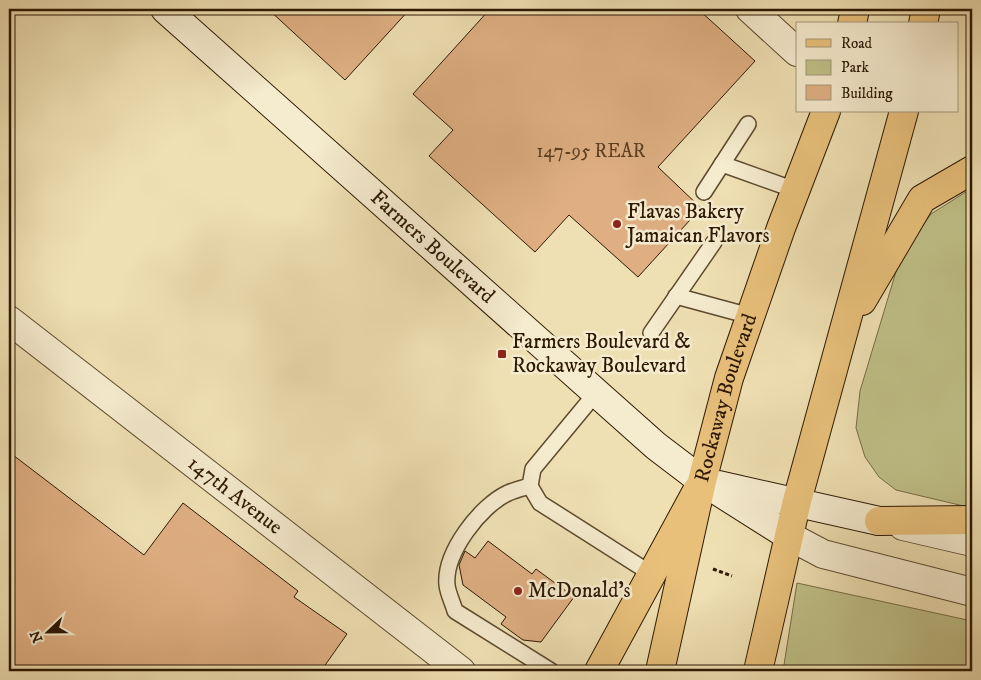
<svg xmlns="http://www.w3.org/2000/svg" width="981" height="680" font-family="'IM FELL DW Pica',serif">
  <rect width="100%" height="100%" fill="#efe0b3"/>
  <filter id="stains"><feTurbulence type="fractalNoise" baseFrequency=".004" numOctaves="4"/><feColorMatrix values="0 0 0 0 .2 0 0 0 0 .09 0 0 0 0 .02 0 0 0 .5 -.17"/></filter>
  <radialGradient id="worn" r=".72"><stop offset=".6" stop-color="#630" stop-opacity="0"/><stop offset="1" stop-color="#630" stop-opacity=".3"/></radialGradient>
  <g fill="#c0c088" stroke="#766c45">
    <path d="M972,188v320l-76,-18 -17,-13 -14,-20 -9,-29 4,-37 41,-136 30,-41z"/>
    <path d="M797,583l175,38v50h-189z"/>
  </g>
  <g fill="#dfaf83" stroke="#2d1802">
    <path d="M268,9h142l-65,71z"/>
    <path d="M490,9h208l57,52 -97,106 43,41 -63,69 -69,-62 -34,37 -106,-96 24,-26 -40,-36z"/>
    <path d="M9,452l135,103 39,-52 115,88 -4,6 53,37 -26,37h-312z"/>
    <path d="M488,541l44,33 4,-5 38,28 -33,45 -18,-2 -22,-16 5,-7 -43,-32 -4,-20 6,-14 10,7z"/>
  </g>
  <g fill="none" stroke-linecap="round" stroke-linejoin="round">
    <g stroke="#5e4a2e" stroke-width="18">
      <g id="service">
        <path d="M722,164l73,26"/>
        <path d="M704,192l44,-68"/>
        <path d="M676,296l74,20"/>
        <path d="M651,333l63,-91"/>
        <path d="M596,393l-63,76 -3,17 10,17 110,70"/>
        <path d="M530,486c-7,2 -15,4 -22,7 -28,13 -64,60 -61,92 1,9 6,18 8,26l96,60"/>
      </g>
    </g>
    <g stroke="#5e4a2e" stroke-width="30">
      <g id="minor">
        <path d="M750,9l47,43"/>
        <path d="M903,526l69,16"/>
        <path d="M789,536l34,18 149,38"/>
      </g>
    </g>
    <g stroke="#5e4a2e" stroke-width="30">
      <g id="tertiary">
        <path id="s1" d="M9,320l452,351"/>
      </g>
    </g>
    <g stroke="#2d1802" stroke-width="30">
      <g id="secondary">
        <path id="s2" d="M165,9l491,437 46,35 87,55"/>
        <path d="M718,485l161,36"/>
      </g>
    </g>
    <g stroke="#2d1802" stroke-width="30">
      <path id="primary" d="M599,671l99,-182"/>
    </g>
    <g stroke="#2d1802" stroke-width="30">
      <g id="trunk">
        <path d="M852,24l3,-15"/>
        <path d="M923,24l3,-15"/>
        <path d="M862,301l60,-102 50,-29"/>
        <path d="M879,521l93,-1"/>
        <path id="s3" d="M660,671l42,-190 27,-103 52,-150 45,-117"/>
        <path d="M758,671l39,-170 107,-390"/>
      </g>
    </g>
    <path stroke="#2d1802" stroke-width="3" stroke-dasharray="4 2.5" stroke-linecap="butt" d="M713,569l19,7"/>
    <use href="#service" stroke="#f5ebce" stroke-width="15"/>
    <use href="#minor" stroke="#f5ebce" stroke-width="28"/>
    <use href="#tertiary" stroke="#f5ebce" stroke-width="28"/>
    <use href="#secondary" stroke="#f5ebce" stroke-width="28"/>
    <use href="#primary" stroke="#e8c07a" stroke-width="28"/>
    <use href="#trunk" stroke="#e8c07a" stroke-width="28"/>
  </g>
  <g fill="#8f2418" stroke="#f5ebce" stroke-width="2">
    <circle cx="617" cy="224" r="5"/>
    <rect x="497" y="349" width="10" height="10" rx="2.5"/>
    <circle cx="518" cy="591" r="5"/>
  </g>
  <g text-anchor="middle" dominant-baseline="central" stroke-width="5" stroke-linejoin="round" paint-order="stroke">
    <g font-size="19" fill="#5a3e22">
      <text x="591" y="151">147-95 REAR</text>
    </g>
    <g font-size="21" fill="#2d1802" stroke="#f5ebce" text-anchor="start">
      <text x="627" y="212">Flavas Bakery<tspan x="627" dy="24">Jamaican Flavors</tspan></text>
      <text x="512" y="342">Farmers Boulevard &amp;<tspan x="512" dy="24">Rockaway Boulevard</tspan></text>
      <text x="528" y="591">McDonald's</text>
    </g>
    <g font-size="21" fill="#2d1802" stroke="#f5ebce">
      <text stroke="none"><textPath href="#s2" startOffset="358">Farmers Boulevard</textPath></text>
      <text stroke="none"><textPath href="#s3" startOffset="281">Rockaway Boulevard</textPath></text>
      <text stroke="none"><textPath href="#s1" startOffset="286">147th Avenue</textPath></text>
    </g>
  </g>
  <rect width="981" height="680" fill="none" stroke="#efe0b3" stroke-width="30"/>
  <rect x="10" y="10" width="961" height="660" fill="none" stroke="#2d1802" stroke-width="2.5"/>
  <rect x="15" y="15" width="951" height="650" fill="none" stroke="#2d1802"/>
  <rect x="796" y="22" width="162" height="90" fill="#f5ebce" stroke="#a5977c"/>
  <rect x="806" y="39" width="25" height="8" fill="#e8c07a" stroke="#a5977c"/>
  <text x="841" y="48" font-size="15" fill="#2d1802">Road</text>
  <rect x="806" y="60" width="25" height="15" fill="#c0c088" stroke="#a5977c"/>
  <text x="841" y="72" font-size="15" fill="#2d1802">Park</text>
  <rect x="806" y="85" width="25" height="15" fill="#dfaf83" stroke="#a5977c"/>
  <text x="841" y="98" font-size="15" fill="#2d1802">Building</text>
  <g transform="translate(48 632) rotate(248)" stroke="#f5ebce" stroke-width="4" paint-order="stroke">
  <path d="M0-4L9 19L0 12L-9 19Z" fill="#2d1802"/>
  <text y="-8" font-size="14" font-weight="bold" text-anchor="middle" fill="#2d1802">N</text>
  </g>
  <rect width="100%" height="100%" filter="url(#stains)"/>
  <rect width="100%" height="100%" fill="url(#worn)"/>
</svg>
